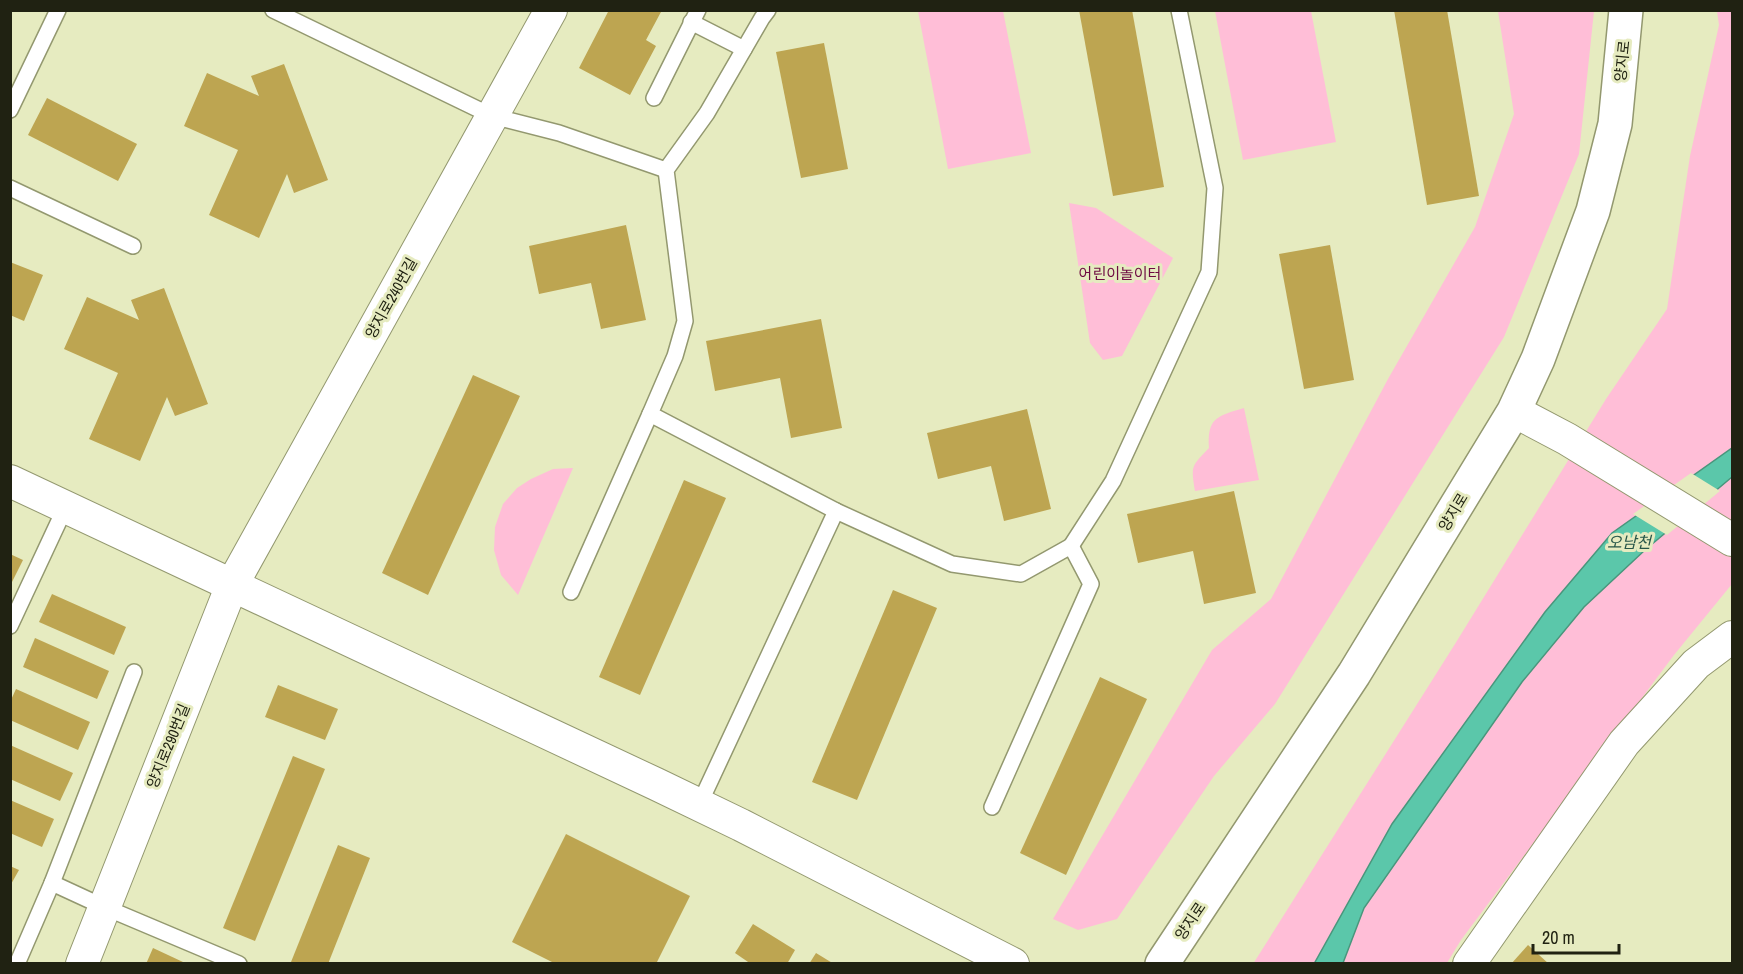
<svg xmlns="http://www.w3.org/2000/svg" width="1743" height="974" font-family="'Archivo Narrow','Noto Sans KR',sans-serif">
  <rect width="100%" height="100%" fill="#e6ebc0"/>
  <g fill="#ffbed7">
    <path d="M918,11h85l28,142 -83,16z"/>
    <path d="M1215,11h96l25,131 -93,18z"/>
    <path d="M1498,11h96l-15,143 -75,183 -229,367 -61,72 -97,143 -39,11 -25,-11 159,-269 59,-51 117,-220 87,-152 39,-113z"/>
    <path d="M1717,11h15v573l-58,71 -213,285 -14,23 -194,1 202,-320 151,-245 61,-90 23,-153 29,-131z"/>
    <path d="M1069,203l27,5 77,50 -51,98 -19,4 -13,-17z"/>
    <path d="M1244,408l15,72 -64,11c-4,-26 -4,-24 14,-43 -2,-30 8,-32 35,-40z"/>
    <path d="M573,468l-55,127 -17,-20 -7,-25 1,-23 8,-23 14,-16 14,-9 22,-10z"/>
  </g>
  <path fill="#5bc7aa" stroke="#49967c" stroke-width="1.5" d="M1732,448v29l-87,73 -61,57 -62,75 -158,226 -21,55 -29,1 78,-140 153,-212 67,-79z"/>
  <path fill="#e6ebc0" d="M1691,473l29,18 -53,44 -34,-21z"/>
  <g fill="#bda551">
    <path d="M609,10h53l-16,30 10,6 -26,49 -51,-27z"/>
    <path d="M1079,10h53l32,177 -51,9z"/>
    <path d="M1394,10h53l32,186 -52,9z"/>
    <path d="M824,43l24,126 -47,9 -25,-126z"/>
    <path d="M284,64l44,116 -34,13 -7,-19 -28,64 -50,-23 29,-65 -54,-24 23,-53 52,23 -8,-20z"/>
    <path d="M47,98l90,46 -19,37 -90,-46z"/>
    <path d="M626,225l20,95 -45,9 -10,-46 -52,11 -10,-48z"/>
    <path d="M1330,245l24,135 -50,9 -25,-135z"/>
    <path d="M10,262l33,13 -19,46 -14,-6z"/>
    <path d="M164,288l44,116 -33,12 -8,-19 -27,64 -51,-22 29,-66 -54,-24 23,-52 52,23 -8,-20z"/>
    <path d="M821,319l21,109 -51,10 -11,-60 -65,13 -9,-50z"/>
    <path d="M473,375l47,21 -92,199 -46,-22z"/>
    <path d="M1027,409l24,100 -47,12 -13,-55 -53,13 -11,-46z"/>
    <path d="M684,480l42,18 -86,197 -41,-18z"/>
    <path d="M1234,491l22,102 -52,11 -11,-53 -55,12 -11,-49z"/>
    <path d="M10,554l13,6 -13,26z"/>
    <path d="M893,590l44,18 -80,192 -45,-18z"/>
    <path d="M52,594l74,33 -12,28 -75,-33z"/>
    <path d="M35,638l74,33 -12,28 -74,-32z"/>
    <path d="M1100,677l47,22 -81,176 -46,-22z"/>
    <path d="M278,685l60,24 -13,31 -60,-23z"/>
    <path d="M16,689l74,33 -12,28 -68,-30v-18z"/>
    <path d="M10,745l63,28 -13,28 -50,-22z"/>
    <path d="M293,756l32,13 -70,172 -32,-13z"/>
    <path d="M10,800l44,19 -12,28 -32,-14z"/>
    <path d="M566,834l124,62 -34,68h-100l-44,-22z"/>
    <path d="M338,845l32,13 -42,106h-33l-4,-2z"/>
    <path d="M10,866l9,4 -9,16z"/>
    <path d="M753,924l42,26 -8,14h-36l-16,-11z"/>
    <path d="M1528,945l21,19h-38z"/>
    <path d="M153,948l30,14 -1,2h-36z"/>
    <path d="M816,953l18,11h-25z"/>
  </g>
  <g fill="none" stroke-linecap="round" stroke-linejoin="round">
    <g stroke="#93986f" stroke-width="18">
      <g id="lane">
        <path d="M273,10l219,106 67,17 107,37"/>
        <path d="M768,10l-6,8 -55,95 -41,57 19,151 -10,35 -25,58 186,97 116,53 69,10 50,-28 42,-65 96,-209 6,-84 -36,-178"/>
        <path d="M691,22l53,27"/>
        <path d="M654,98l44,-88"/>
        <path d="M10,110l48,-100"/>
        <path d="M10,188l123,58"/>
        <path d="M571,592l79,-178"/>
        <path d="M10,626l56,-120"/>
        <path d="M699,805l137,-294"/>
        <path d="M992,807l99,-223 -20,-38"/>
        <path d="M52,883l52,24 135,57"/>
        <path d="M17,964l35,-81 82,-211"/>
      </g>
    </g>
    <g stroke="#93986f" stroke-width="34">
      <g id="street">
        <path d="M1514,411l53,28 165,101"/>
        <path d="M10,481l646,303 85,41 272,139"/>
        <path d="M82,964l150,-379 319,-575"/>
        <path d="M1469,964l155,-221 72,-79 36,-27"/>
      </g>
    </g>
    <g stroke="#93986f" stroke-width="36">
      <path id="secondary" d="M1162,964l192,-290 160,-263 24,-52 55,-148 22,-87 11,-114"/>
    </g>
    <use href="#lane" stroke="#fff" stroke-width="15"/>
    <use href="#street" stroke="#fff" stroke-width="32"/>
    <use href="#secondary" stroke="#fff" stroke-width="33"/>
  </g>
  <g text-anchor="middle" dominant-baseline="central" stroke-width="6" stroke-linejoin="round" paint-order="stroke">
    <g font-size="15" fill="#202212" stroke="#e6ebc0">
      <text transform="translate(1622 61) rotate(-84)">양지로</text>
      <text transform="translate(391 298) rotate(-61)">양지로240번길</text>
      <text transform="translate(1453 512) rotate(-59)">양지로</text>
      <text transform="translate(168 746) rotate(-68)">양지로290번길</text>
      <text transform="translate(1190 921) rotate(-56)">양지로</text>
    </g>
    <g font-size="15" fill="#6e0b42" stroke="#e6ebc0">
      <text x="1120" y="273">어린이놀이터</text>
    </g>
    <g font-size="16" font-style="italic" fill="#275649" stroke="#e6ebc0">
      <text x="1629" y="542">오남천</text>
    </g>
  </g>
  <rect width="1743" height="974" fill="none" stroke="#202212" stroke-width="24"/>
  <path d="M1533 944v9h86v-9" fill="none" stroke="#202212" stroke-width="3"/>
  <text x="1542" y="944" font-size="18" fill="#202212" stroke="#e6ebc0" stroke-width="4.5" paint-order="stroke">20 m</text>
</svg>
